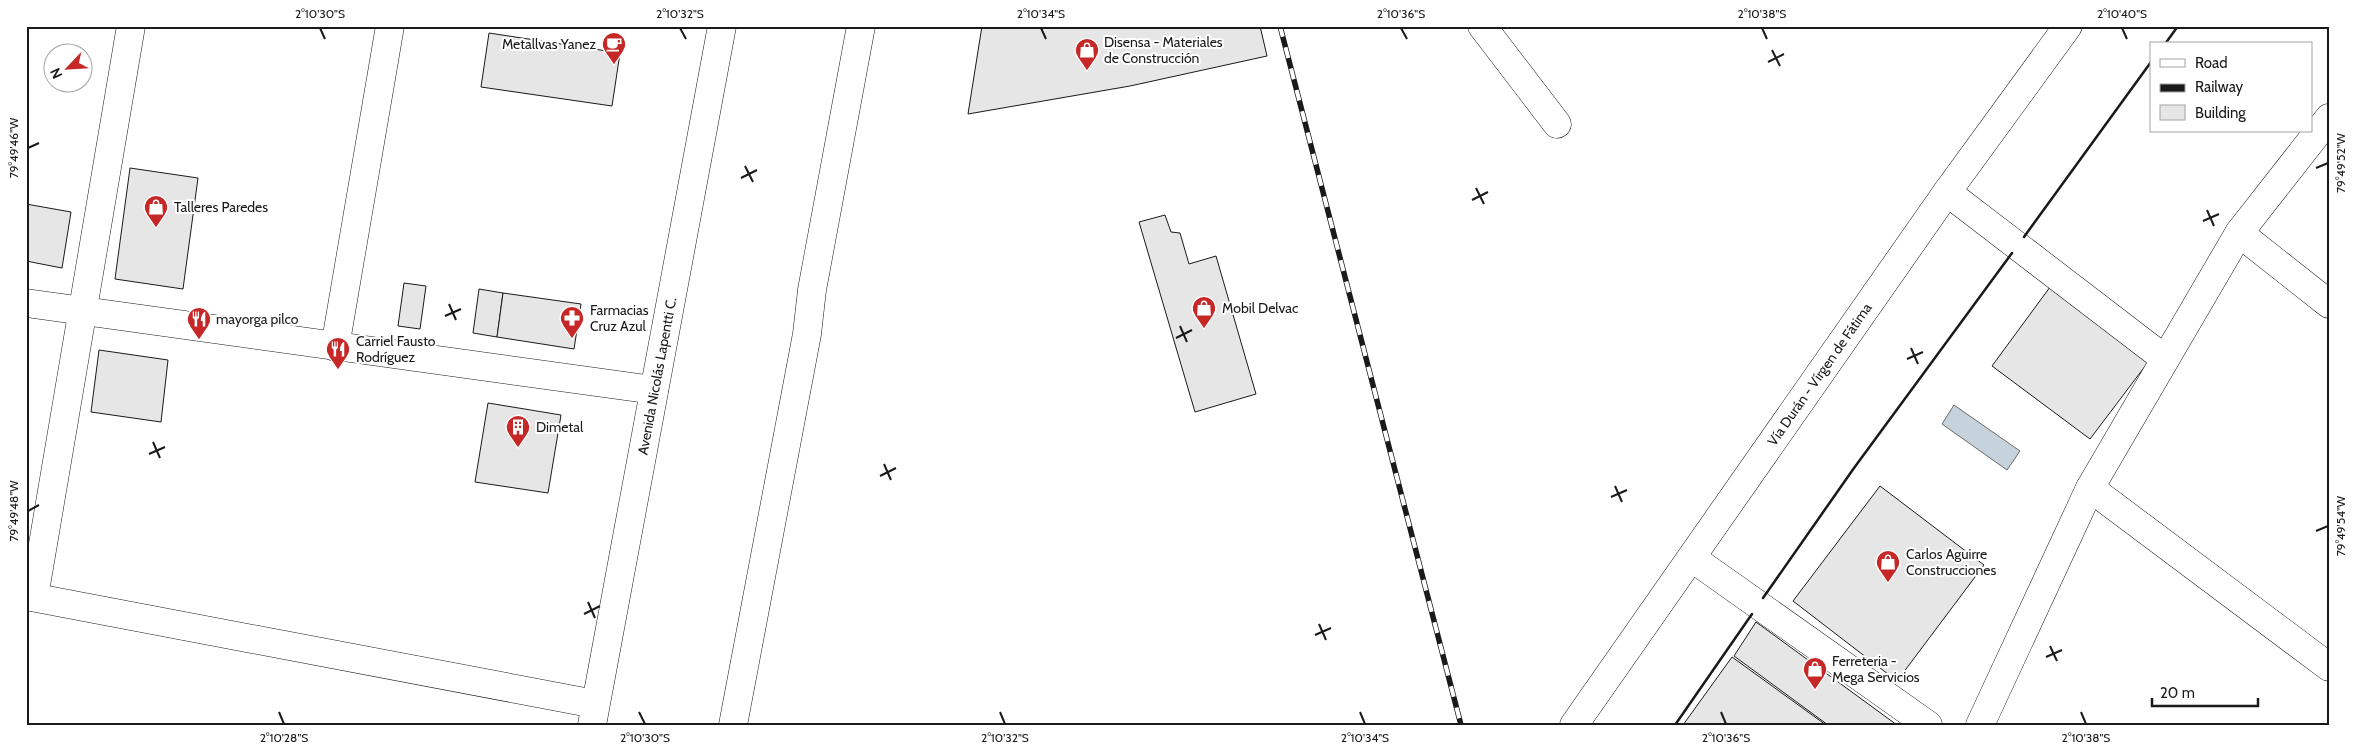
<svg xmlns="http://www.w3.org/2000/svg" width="2355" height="751" font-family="Cabin,sans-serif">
  <rect width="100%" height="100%" fill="#fff"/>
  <path fill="#c6d2dc" stroke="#6a6a6a" d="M1954,405l66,46 -13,19 -65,-46z"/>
  <g fill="#e6e6e6" stroke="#1a1a1a">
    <path d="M982,26h278l7,30 -137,30 -162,28z"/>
    <path d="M489,33l131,20 -8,53 -131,-19z"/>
    <path d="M130,168l68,10 -15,111 -68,-10z"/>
    <path d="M26,204l45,8 -9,56 -36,-7z"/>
    <path d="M1165,215l6,17 9,1 9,31 27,-8 40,138 -61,18 -56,-190z"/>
    <path d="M404,283l22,3 -6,43 -22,-3z"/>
    <path d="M2053,283l96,78 -59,78 -98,-73z"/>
    <path d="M479,289l24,4 -6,44 -24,-4z"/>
    <path d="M503,293l78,11 -7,45 -77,-12z"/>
    <path d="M99,350l69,10 -7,62 -70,-10z"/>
    <path d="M488,403l73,12 -13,78 -73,-11z"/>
    <path d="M1880,486l104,79 -87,116 -104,-80z"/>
    <path d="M1756,622l141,103h-69l-94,-69z"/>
    <path d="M1732,657l94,68h-143z"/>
  </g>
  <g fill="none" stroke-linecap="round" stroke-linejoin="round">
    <g stroke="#1a1a1a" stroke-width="29">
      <g id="minor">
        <path d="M1482,26l75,98"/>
        <path d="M1947,192l218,167"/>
        <path d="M2239,233l90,71"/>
        <path d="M26,303l628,87"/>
        <path d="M335,347l55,-321"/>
        <path d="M2090,488l239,179"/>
        <path d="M1692,558l236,167"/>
        <path d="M26,596l569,108"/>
        <path d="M34,597l97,-571"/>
        <path d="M1980,725l110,-237 149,-255 90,-115"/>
      </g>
    </g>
    <g stroke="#1a1a1a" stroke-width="29">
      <g id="major">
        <path id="s1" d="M1574,725l373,-533 121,-166"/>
      </g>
    </g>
    <g stroke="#1a1a1a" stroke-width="29">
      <g id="highway">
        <path id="s2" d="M592,725l130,-699"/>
        <path d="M733,725l74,-391 5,-44 49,-264"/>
      </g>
    </g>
    <use href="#minor" stroke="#fff" stroke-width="28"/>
    <use href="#major" stroke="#fff" stroke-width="28"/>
    <use href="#highway" stroke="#fff" stroke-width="28"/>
    <g stroke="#1a1a1a" stroke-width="5.5">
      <path id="rail" d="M1280,26l181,699"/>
    </g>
    <use href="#rail" stroke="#fff" stroke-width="4" stroke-dasharray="11" stroke-linecap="butt"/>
    <g stroke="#1a1a1a" stroke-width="2.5">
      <path d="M2165,44l13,-18"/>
      <path d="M2024,237l127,-175"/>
      <path d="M1763,598l91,-130 158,-215"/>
      <path d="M1675,725l77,-111"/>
    </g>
  </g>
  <path fill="none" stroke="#1a1a1a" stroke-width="2" d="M320,28l5,11M680,28l6,11M1041,28l5,11M1401,28l6,11M1762,28l5,11M2122,28l5,11M1772,50l8,16M1768,62l16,-8M28,148l11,-5M745,166l8,16M2316,168l12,-5M741,178l16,-8M1476,188l8,16M1472,200l16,-8M2207,210l7,16M2203,221l16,-7M449,304l7,16M445,316l16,-7M1180,326l7,16M1176,338l16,-8M1911,348l7,16M1907,359l16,-7M153,442l7,16M149,454l16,-7M884,464l7,16M880,476l16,-8M1615,486l7,16M1611,497l16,-7M28,511l11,-6M2316,531l12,-5M588,602l7,16M584,614l16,-8M1319,624l7,16M1315,635l16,-7M2050,646l7,15M2046,657l16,-7M279,712l5,12M639,712l6,12M1000,712l5,12M1360,712l5,12M1721,712l5,12M2081,712l5,12"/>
  <defs>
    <g id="cafe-pin" transform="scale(1.25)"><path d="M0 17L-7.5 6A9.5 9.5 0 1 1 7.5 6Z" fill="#c62828" stroke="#fff"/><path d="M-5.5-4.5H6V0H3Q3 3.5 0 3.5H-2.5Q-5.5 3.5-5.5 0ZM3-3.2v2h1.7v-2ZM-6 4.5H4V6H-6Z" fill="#fff"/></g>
    <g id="shop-pin" transform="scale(1.25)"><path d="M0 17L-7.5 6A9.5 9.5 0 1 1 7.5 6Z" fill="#c62828" stroke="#fff"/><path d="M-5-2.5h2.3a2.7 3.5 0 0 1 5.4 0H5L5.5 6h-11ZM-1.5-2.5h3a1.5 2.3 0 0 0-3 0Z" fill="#fff"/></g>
    <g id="pharmacy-pin" transform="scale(1.25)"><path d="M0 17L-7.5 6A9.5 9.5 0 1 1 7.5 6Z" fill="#c62828" stroke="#fff"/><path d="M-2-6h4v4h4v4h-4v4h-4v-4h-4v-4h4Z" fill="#fff"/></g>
    <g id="restaurant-pin" transform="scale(1.25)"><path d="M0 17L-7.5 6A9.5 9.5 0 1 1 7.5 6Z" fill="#c62828" stroke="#fff"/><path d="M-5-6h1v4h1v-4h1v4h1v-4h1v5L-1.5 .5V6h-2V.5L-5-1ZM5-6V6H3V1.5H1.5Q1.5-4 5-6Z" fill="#fff"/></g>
    <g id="building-pin" transform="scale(1.25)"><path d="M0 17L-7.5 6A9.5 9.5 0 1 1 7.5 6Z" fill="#c62828" stroke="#fff"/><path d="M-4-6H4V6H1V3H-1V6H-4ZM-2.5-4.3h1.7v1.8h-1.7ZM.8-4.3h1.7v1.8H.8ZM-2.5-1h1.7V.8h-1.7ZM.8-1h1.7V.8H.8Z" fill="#fff"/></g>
  </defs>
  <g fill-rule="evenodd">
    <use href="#cafe-pin" x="614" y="44"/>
    <use href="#shop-pin" x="1087" y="50"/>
    <use href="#shop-pin" x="156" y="207"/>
    <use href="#shop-pin" x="1204" y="308"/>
    <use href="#pharmacy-pin" x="572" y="318"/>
    <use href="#restaurant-pin" x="199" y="319"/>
    <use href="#restaurant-pin" x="338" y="349"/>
    <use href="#building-pin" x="518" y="427"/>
    <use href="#shop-pin" x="1888" y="562"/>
    <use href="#shop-pin" x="1815" y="669"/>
  </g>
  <g text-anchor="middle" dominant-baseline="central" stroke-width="4" stroke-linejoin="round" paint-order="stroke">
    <g font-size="14" fill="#1a1a1a" stroke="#fff" text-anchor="start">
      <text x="1104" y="42">Disensa - Materiales<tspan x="1104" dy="16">de Construcción</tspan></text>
      <text x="596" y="44" text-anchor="end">Metallvas Yanez</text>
      <text x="174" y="207">Talleres Paredes</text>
      <text x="1222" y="308">Mobil Delvac</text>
      <text x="590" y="310">Farmacias<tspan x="590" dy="16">Cruz Azul</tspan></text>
      <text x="216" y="319">mayorga pilco</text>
      <text x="356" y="341">Carriel Fausto<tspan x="356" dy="16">Rodríguez</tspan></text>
      <text x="536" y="427">Dimetal</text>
      <text x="1906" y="554">Carlos Aguirre<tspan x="1906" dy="16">Construcciones</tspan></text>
      <text x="1832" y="661">Ferreteria -<tspan x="1832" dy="16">Mega Servicios</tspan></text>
    </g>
    <g font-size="14" fill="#1a1a1a" stroke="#fff">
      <text stroke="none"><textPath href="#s1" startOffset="428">Vía Durán - Vírgen de Fátima</textPath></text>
      <text stroke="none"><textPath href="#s2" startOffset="355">Avenida Nicolás Lapentti C.</textPath></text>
    </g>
  </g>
  <rect width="2355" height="751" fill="none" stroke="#ffffff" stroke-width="55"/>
  <rect x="2150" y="42" width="162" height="90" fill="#ffffff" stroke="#a3a3a3"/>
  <rect x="2160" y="59" width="25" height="8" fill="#ffffff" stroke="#a3a3a3"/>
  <text x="2195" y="68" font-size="15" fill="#1a1a1a">Road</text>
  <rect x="2160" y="84" width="25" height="8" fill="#1a1a1a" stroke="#a3a3a3"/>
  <text x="2195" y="92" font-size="15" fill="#1a1a1a">Railway</text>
  <rect x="2160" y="105" width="25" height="15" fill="#e6e6e6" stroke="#a3a3a3"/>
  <text x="2195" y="118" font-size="15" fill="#1a1a1a">Building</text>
  <g transform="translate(68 68) rotate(245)"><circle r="24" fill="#ffffff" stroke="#a3a3a3"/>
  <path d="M0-4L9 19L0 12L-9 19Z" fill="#c62828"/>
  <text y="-8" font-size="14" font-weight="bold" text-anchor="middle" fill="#1a1a1a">N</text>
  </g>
  <path d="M2152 698v8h106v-8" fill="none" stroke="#1a1a1a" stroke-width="2.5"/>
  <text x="2160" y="698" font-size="15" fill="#1a1a1a" stroke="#ffffff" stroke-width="4" paint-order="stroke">20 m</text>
  <rect x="28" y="28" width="2300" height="696" fill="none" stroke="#1a1a1a" stroke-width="2"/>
  <g font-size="12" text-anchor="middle" fill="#1a1a1a">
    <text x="320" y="18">2°10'30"S</text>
    <text x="680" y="18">2°10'32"S</text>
    <text x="1041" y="18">2°10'34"S</text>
    <text x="1401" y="18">2°10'36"S</text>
    <text x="1762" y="18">2°10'38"S</text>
    <text x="2122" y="18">2°10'40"S</text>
    <text transform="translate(14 148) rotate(-90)" y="4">79°49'46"W</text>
    <text transform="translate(2341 163) rotate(-90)" y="4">79°49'52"W</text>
    <text transform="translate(14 511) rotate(-90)" y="4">79°49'48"W</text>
    <text transform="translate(2341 526) rotate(-90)" y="4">79°49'54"W</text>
    <text x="284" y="742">2°10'28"S</text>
    <text x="645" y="742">2°10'30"S</text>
    <text x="1005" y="742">2°10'32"S</text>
    <text x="1365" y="742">2°10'34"S</text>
    <text x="1726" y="742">2°10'36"S</text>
    <text x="2086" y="742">2°10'38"S</text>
  </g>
</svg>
